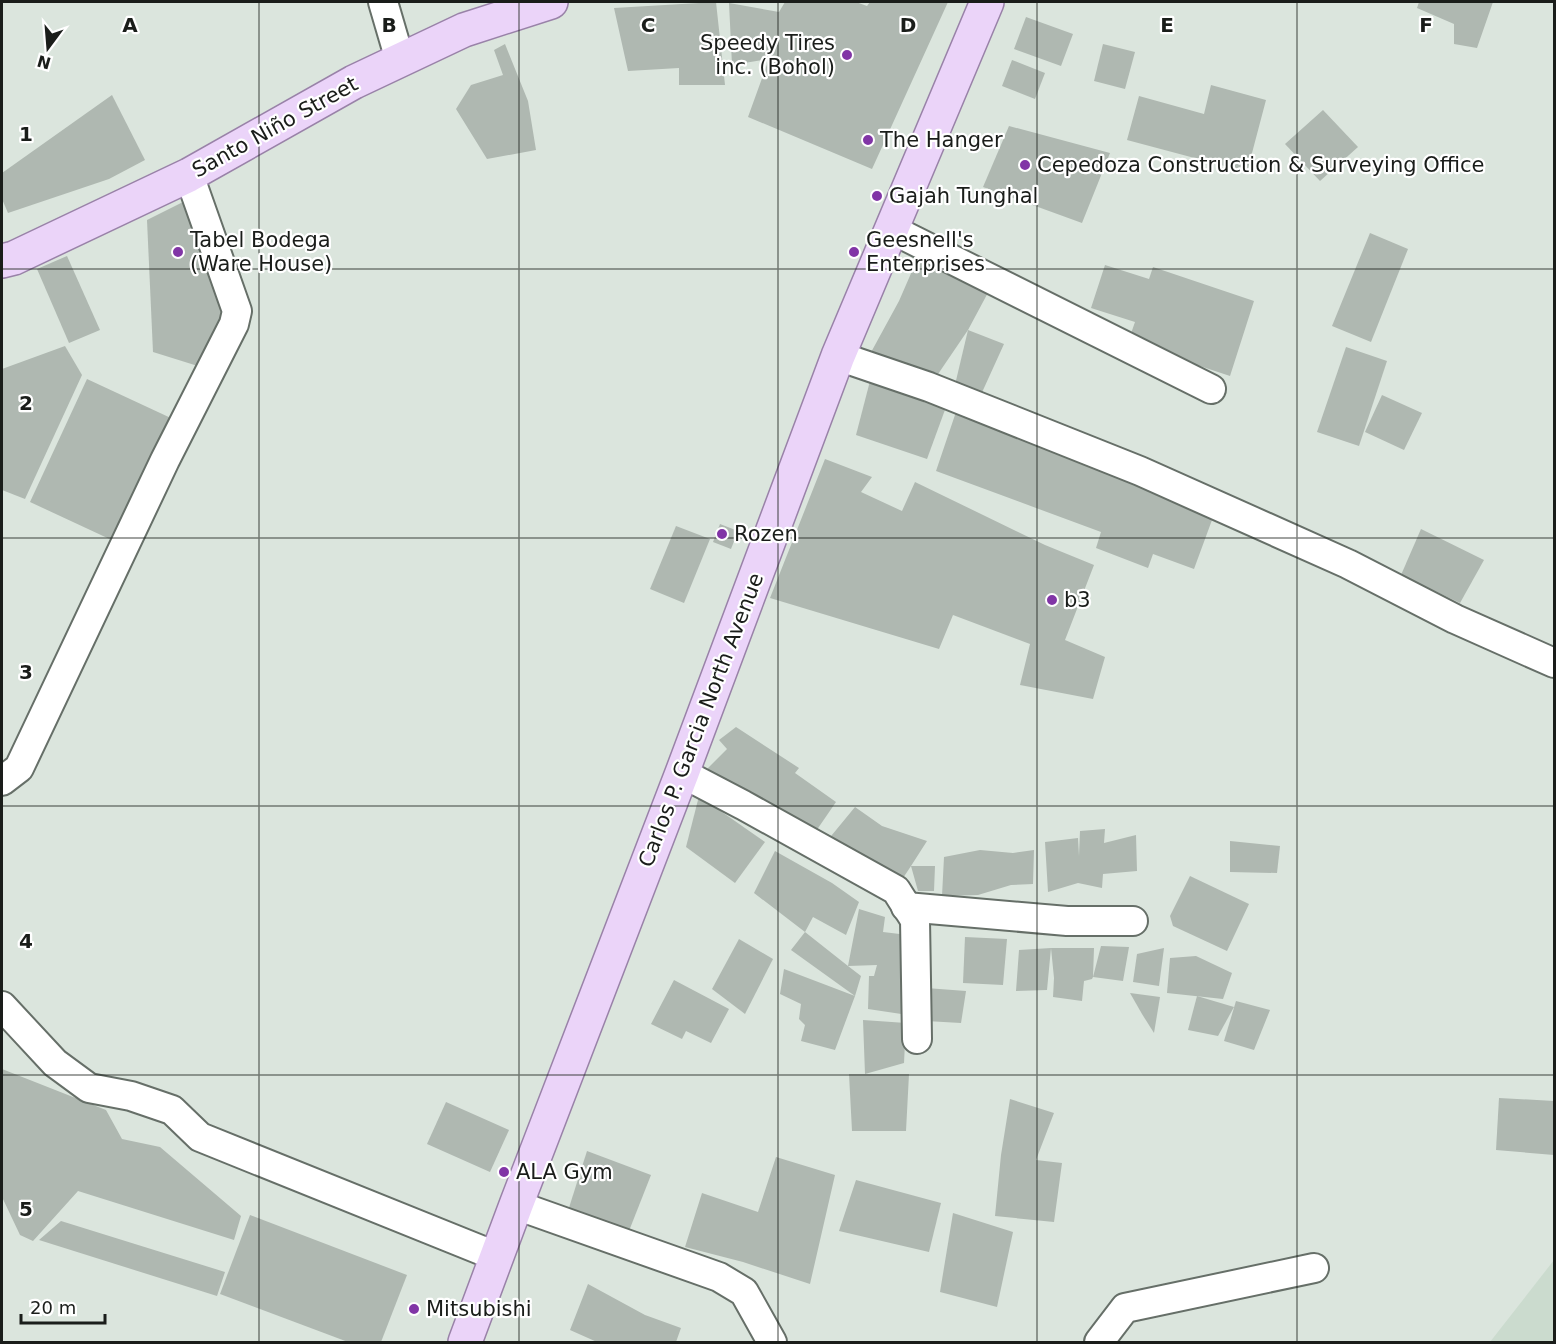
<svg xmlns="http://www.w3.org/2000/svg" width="1556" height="1344" font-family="'DejaVu Sans',sans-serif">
  <rect width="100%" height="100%" fill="#dbe5dd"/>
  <path fill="#cbdbce" d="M1554,1260v82h-64z"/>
  <g fill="#afb8b1">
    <path d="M716,2l9,83h-46v-17l-51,3 -14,-63z"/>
    <path d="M785,2h71l11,4 3,-4h78l-76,167 -124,-52 21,-58 -37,6 -3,-62 50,9z"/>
    <path d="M1419,2h74l-16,46 -23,-4v-20l-37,-16z"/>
    <path d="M1026,17l47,17 -12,32 -47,-17z"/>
    <path d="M505,44l23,57 8,49 -49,9 -31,-50 15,-24 32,-10 -9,-25z"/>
    <path d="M1103,44l32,8 -10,37 -31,-8z"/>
    <path d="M1012,60l33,13 -10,26 -33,-13z"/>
    <path d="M1211,85l55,15 -19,72 -120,-32 12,-44 65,18z"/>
    <path d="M112,95l33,65 -36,19 -101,34 -6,-14v-26z"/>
    <path d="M1323,110l35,37 -38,34 -35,-37z"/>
    <path d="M1009,126l101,27 -28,70 -99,-36z"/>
    <path d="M191,198l36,114 -26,55 -48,-15 -6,-132z"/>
    <path d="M1370,233l38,16 -37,93 -39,-16z"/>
    <path d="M919,255l72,32 -23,43 -34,50 -65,-24 30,-55z"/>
    <path d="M67,256l33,74 -31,13 -32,-74z"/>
    <path d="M1105,265l44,14 4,-12 101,34 -24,75 -102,-34 7,-20 -44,-14z"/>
    <path d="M968,330l36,14 -25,55 -25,-10z"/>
    <path d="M65,346l17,29 -57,124 -23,-9v-121z"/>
    <path d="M1346,347l41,14 -28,85 -42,-14z"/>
    <path d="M87,379l86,40 -57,123 -86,-40z"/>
    <path d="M870,381l76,26 -19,52 -71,-24z"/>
    <path d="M1382,395l40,18 -18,37 -39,-18z"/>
    <path d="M957,409l163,69 92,42 -18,49 -41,-15 -5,14 -52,-20 5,-16 -165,-61z"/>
    <path d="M825,459l47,18 -11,15 41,19 13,-29 130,63 49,20 -29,75 40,17 -12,42 -73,-14 10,-41 -77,-29 -14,34 -169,-51z"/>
    <path d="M720,524l18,7 -7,18 -18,-7z"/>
    <path d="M676,526l34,13 -26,64 -34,-14z"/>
    <path d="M1421,529l63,31 -24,43 -59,-28z"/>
    <path d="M736,727l63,41 -4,5 41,29 -22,32 -110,-62 23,-23 -8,-9z"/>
    <path d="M699,796l66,46 -30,41 -49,-36z"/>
    <path d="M855,807l27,19 45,15 -16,25h24l-1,25h-16l-7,-25 -10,15 -74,-40z"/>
    <path d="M1105,829l-1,14 32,-8 1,36 -34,3 -1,14 -24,-5 -30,9 -3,-50 33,-4 1,18 1,-25z"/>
    <path d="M1230,841l50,5 -3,27 -47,-1z"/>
    <path d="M980,850l33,3 21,-3 -1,34 -22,1 -33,10 -36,1 2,-39z"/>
    <path d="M775,851l57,32 27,19 -13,33 -33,-18 -8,15 -51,-39z"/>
    <path d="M1190,876l59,28 -22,47 -54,-25 -3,-10z"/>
    <path d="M859,909l26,8 -2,15 25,3v80l-40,-6 1,-33h5l3,-11 -29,1 13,10 -6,20 -20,54 -34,-9 4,-16 -6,-6 2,-15 -21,-10 4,-25 71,27 -64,-46 14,-18 43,34z"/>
    <path d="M965,937l42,2 -4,46 -40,-2z"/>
    <path d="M739,939l34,20 -28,55 -33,-25z"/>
    <path d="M1101,946l28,1 -6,34 -30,-4 -1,2 -8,2 -2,20 -29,-4 1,-19 -3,-30 -4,42 -31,1 3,-41 32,-2h43l-1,29z"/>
    <path d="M1164,948l-5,38 -26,-4 4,-28z"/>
    <path d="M1196,956l36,17 -9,26 -56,-6 3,-35z"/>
    <path d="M674,980l55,29 -18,34 -25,-12 -4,8 -31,-15z"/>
    <path d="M926,988l40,3 -5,32 -35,-2z"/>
    <path d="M1130,993l30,4 -6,36 -12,-19z"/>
    <path d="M1197,996l37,11 -16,29 -30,-6z"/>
    <path d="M1236,1001l34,9 -16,40 -30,-9z"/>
    <path d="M863,1020l43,3 -2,40 -39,11h44l-3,57h-54l-3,-57h16z"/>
    <path d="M2,1069l104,41 16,29 38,8 81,69 -7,24 -156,-49 -45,50 -13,-6 -18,-38z"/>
    <path d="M1499,1098l55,3v54l-58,-5z"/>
    <path d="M1010,1099l44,14 -18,47 26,3 -8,59 -59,-6 6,-61z"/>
    <path d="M446,1102l63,28 -19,42 -63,-28z"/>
    <path d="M587,1151l64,24 -24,61 -60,-22z"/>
    <path d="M776,1157l59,18 -25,109 -67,-22 -58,-15 17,-54 56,19z"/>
    <path d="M856,1180l85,23 -12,49 -90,-21z"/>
    <path d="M953,1213l60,19 -16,75 -57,-15z"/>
    <path d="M250,1215l157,60 -26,67h-33l-128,-48z"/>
    <path d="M61,1221l164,51 -8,24 -178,-56z"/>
    <path d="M588,1284l57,31 36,13 -5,14h-79l-27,-12z"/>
  </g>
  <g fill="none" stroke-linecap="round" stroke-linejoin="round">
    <g stroke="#666f68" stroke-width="32">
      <g id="minor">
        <path d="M383,2l17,58"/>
        <path d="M891,229l320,160"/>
        <path d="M838,356l91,31 211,84 208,93 107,55 99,44"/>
        <path d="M682,773l61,32 153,85 19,30 2,119"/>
        <path d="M2,781l17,-13 146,-308 69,-136 3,-13 -48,-136"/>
        <path d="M906,907l161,14h66"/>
        <path d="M2,1006l53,57 34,25 42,8 41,14 28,27 298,120"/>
        <path d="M516,1205l203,72 25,15 28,50"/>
        <path d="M1099,1342l26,-34 189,-40"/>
      </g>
    </g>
    <g stroke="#9982a8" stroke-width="36">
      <g id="major">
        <path d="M2,261l12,-3 175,-83 165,-93 110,-52 87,-28"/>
        <path d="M465,1342l51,-137 166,-432 156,-417 149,-354"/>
      </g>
    </g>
    <use href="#minor" stroke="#fff" stroke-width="28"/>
    <use href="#major" stroke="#ebd4f9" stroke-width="33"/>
  </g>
  <path fill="none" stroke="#1a1d1a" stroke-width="1.5" stroke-opacity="0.55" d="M259,2v1340M519,2v1340M778,2v1340M1037,2v1340M1297,2v1340M2,269h1552M2,538h1552M2,806h1552M2,1075h1552"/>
  <g fill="#8135a6" stroke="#fff" stroke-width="2">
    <circle cx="847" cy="55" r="6"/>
    <circle cx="868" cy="140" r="6"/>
    <circle cx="1025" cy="165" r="6"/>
    <circle cx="877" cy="196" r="6"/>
    <circle cx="178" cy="252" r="6"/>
    <circle cx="854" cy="252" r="6"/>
    <circle cx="722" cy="534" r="6"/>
    <circle cx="1052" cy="600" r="6"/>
    <circle cx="504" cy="1172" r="6"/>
    <circle cx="414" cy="1309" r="6"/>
  </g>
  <g text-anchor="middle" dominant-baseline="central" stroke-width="4.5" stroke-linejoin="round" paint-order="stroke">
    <g font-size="21" fill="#1a1d1a" stroke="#fff" text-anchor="start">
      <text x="835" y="43" text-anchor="end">Speedy Tires<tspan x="835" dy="24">inc. (Bohol)</tspan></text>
      <text x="880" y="140">The Hanger</text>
      <text x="1037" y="165">Cepedoza Construction &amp; Surveying Office</text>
      <text x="889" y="196">Gajah Tunghal</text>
      <text x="190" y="240">Tabel Bodega<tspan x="190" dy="24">(Ware House)</tspan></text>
      <text x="866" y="240">Geesnell's<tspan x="866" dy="24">Enterprises</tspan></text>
      <text x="734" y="534">Rozen</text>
      <text x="1064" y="600">b3</text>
      <text x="516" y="1172">ALA Gym</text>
      <text x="426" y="1309">Mitsubishi</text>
    </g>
    <g font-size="21" fill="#1a1d1a" stroke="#fff">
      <text transform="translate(275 127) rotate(-29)">Santo Niño Street</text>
      <text transform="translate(701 720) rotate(-69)">Carlos P. Garcia North Avenue</text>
    </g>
  </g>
  <g font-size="20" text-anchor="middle" font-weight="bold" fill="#1a1d1a" stroke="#fff" stroke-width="4.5" stroke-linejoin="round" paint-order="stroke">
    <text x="130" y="32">A</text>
    <text x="389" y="32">B</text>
    <text x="648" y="32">C</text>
    <text x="908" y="32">D</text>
    <text x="1167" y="32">E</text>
    <text x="1426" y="32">F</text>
    <text x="26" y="141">1</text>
    <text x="26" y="410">2</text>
    <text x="26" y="679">3</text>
    <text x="26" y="948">4</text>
    <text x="26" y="1216">5</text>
  </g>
  <rect width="1556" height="1344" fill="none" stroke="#1a1d1a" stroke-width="6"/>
  <g transform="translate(48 48) rotate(196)" stroke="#ffffff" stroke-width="4.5" paint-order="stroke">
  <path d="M0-4.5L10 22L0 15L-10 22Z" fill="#1a1d1a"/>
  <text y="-9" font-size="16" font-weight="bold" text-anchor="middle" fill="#1a1d1a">N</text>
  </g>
  <path d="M21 1314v9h84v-9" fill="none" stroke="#1a1d1a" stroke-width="3"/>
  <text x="30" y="1314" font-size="18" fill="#1a1d1a" stroke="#ffffff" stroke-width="4.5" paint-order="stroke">20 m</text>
</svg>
